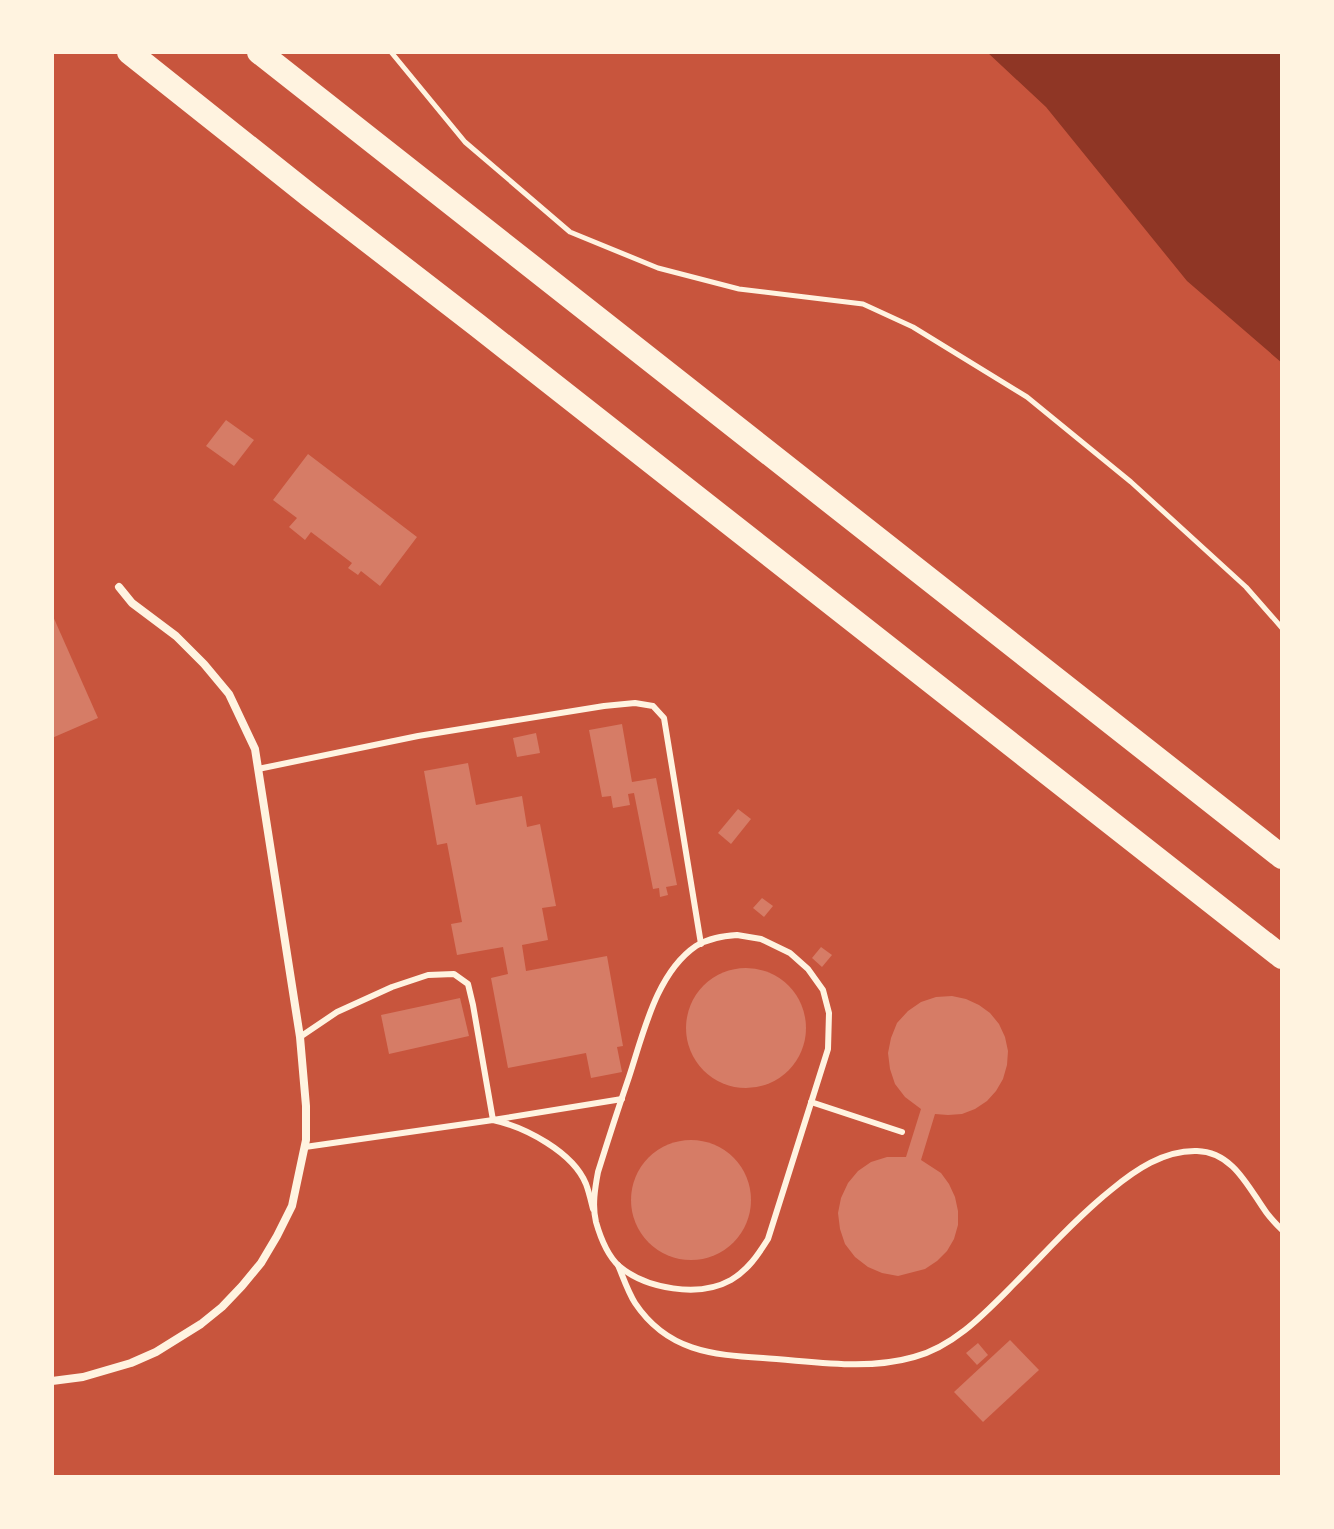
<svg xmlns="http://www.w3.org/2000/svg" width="1334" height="1529" font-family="'PT Sans Narrow',sans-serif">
  <rect width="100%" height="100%" fill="#c8553d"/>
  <path fill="#8f3625" d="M987,52h295v311l-95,-82 -141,-174z"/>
  <g fill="#d67c66">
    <path d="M226,420l28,20 -20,26 -28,-20z"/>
    <path d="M308,454l109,83 -37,49 -19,-15 -3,4 -10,-7 4,-5 -41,-31 -6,8 -16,-13 8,-9 -24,-18z"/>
    <path d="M52,614l46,104 -46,20z"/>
    <path d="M622,724l10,58 24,-4 21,107 -11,2 2,8 -8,2 -1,-9 -6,1 -19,-96 -6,1 2,11 -17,3 -2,-12 -9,1 -13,-67z"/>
    <path d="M536,733l4,20 -23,4 -4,-19z"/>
    <path d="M468,763l8,42 46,-9 5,31 13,-3 16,82 -14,2 6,32 -26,5 4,26 81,-15 16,90 -6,1 5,25 -31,6 -5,-25 -78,15 -17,-90 17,-4 -5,-27 -46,8 -6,-31 11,-2 -15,-79 -10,2 -13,-74z"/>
    <path d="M738,809l13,10 -20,25 -13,-11z"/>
    <path d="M762,898l11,8 -9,11 -11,-9z"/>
    <path d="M821,947l11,8 -10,12 -10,-9z"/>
    <circle cx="746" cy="1028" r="60"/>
    <path d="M952,996l14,3 13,6 11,8 9,11 6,13 3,14 -1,14 -4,14 -7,12 -9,10 -12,8 -13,5 -14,1 -13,-1 -14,46 20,13 8,11 6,13 3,14v14l-4,14 -7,12 -10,10 -12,8 -27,7 -16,-3 -14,-6 -13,-10 -10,-13 -5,-15 -2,-16 3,-15 7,-15 10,-12 13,-9 16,-5h19l15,-48 -16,-12 -10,-13 -5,-15 -2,-16 3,-15 6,-15 11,-12 13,-9 15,-5z"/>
    <path d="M460,998l9,38 -80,18 -8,-39z"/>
    <circle cx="691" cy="1200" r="60"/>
    <path d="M1010,1340l29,30 -56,52 -29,-30z"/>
    <path d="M978,1343l10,12 -11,10 -11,-12z"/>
  </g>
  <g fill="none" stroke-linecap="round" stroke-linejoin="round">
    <path stroke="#fff3e0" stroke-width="5" d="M391,52l74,90 105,90 88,36 81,21 124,15 50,23 114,70 104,85 115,105 36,41"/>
    <g stroke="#fff3e0" stroke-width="6">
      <path d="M258,769l160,-33 186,-30 31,-3 18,3 11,12 37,226"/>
      <path d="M737,935l24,4 29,14 18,16 15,21 6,23 -1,36 -60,190c-10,16 -20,31 -37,41 -32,18 -85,9 -112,-14 -11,-10 -19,-30 -23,-44 -4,-16 -1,-34 2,-50 10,-32 20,-63 31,-95 14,-42 27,-104 67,-131 13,-8 26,-10 41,-11z"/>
      <path d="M300,1037l37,-25 55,-25 36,-12 26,-1 14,10 5,21 20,115 129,-21"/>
      <path d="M811,1102l91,30"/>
      <path d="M305,1147l188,-27c32,7 80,32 93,64 3,8 5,17 7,25"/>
      <path d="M618,1265c5,12 10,27 17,38 32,48 77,52 128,55 49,3 103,13 151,-1 41,-11 72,-45 101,-74 31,-31 61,-65 96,-93 24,-20 53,-40 86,-39 36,1 51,36 69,61 5,7 11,13 16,18"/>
    </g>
    <path stroke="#fff3e0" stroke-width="8" d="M52,1381l31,-4 48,-14 25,-11 45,-28 21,-17 20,-21 19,-23 16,-27 15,-30 14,-66v-34l-6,-69 -45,-288 -26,-55 -25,-30 -28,-28 -44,-33 -13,-16"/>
    <g stroke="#fff3e0" stroke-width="24">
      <path d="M129,52l181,144 167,129 805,632"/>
      <path d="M259,52l1023,805"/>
    </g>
  </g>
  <rect width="1334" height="1529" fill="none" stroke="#fff3e0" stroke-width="108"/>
</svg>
